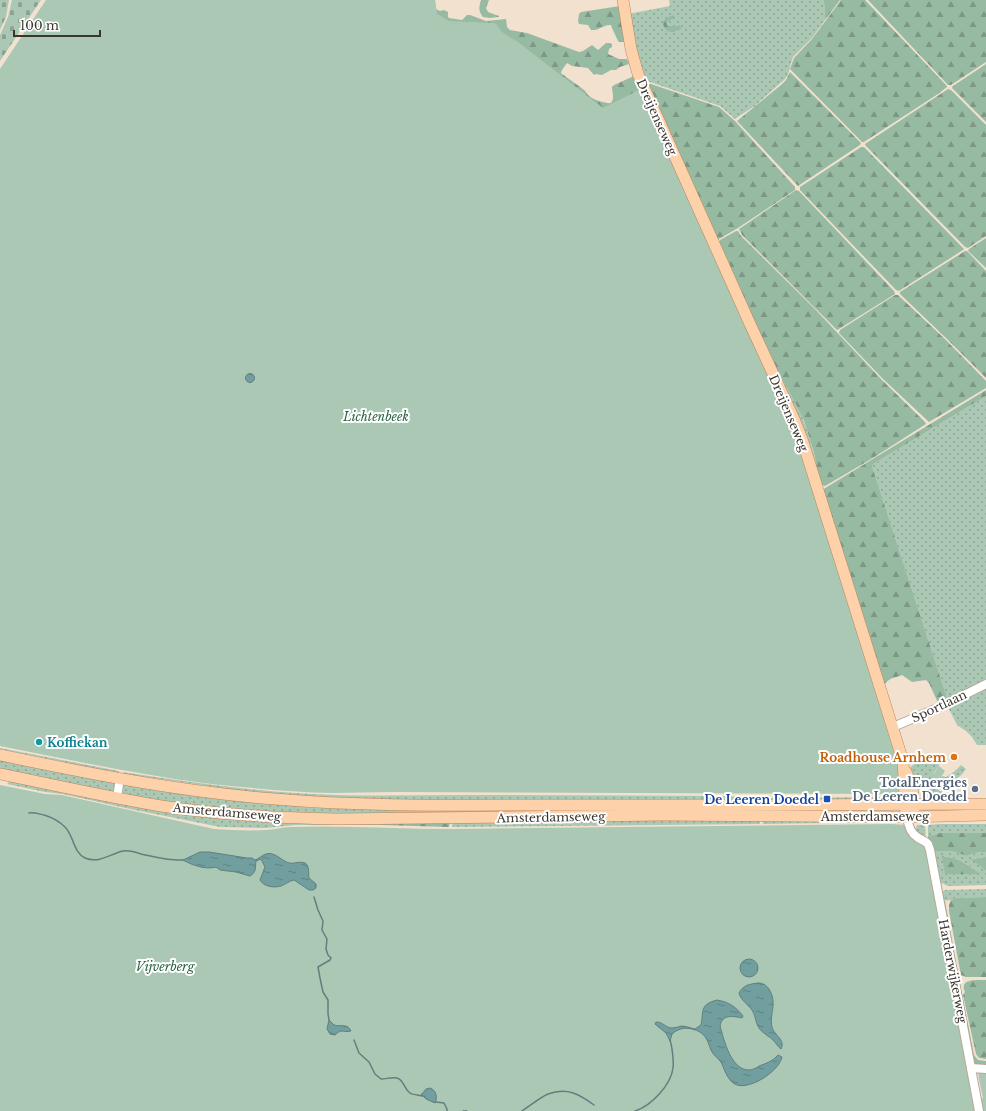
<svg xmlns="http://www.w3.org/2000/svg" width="986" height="1111" font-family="'Libre Baskerville',serif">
  <defs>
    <pattern id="grass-dots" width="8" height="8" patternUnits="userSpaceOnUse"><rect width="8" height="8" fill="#abc8b5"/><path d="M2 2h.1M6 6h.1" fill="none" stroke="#8ca394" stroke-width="1.8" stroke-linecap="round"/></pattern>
    <pattern id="forest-firs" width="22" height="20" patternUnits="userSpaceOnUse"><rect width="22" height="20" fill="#97baa3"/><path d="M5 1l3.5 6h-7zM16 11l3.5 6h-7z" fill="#7c9885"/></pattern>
    <pattern id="cemetery-stones" width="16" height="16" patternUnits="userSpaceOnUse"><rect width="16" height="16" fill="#abc8b5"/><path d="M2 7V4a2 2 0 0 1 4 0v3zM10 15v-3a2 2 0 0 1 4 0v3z" fill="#8ca394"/></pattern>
    <pattern id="water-ripples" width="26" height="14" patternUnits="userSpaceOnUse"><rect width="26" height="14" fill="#719fa0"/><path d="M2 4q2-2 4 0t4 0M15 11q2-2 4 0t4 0" fill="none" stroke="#5e8283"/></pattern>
  </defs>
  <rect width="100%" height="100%" fill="#f2e1cf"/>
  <g fill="url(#grass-dots)" fill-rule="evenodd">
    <path d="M669,0h154l2,7v13l-13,18 -19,19 -2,6 -3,12 -3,4 -29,26 -21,14 -15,-13 -76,-26 -16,-66 42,-8zM674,15l-6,6 -1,3 1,2h8l4,-1 2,3 -6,4 -13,-7z"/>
    <path d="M774,363c11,18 23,38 30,58 6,17 10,34 14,51z"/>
    <path d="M986,396v287l-38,18 -76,-235 3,-3z"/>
    <path d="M986,686v59h-9l-5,-8 -6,-6 -9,-6 -10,-20z"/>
    <path d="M0,748l119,23 -1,3 -118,-22z"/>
    <path d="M937,754l5,3 -4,2 1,7 -6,8 6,5 3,-3 4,1c5,-3 11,-7 15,-12l5,4c-2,2 -3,5 -6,7 -8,9 -31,12 -41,5 -5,-2 -7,-7 -10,-12 6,-8 19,-11 28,-15z"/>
    <path d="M0,759l116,22 1,3 -4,9 -113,-23z"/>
    <path d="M123,772c57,9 114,17 172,21 57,4 115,2 172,2 86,0 172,1 258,1l35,2v4h-43l-23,-3h-28l-25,2h-214l-153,-5 -121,-18 -28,-2z"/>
    <path d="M10,781l76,16 295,25v3h-87l-29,3 -45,-1 -90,-18 -67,-15 -18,-2 -38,-8z"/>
    <path d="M123,782l108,16 529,10 -421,8 -131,-7 -87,-14z"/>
    <path d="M926,789h11l3,2h2v5l-20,-3 1,-3z"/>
    <path d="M891,797v5l-20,-1 -28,-2h-23l-32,3h-25v-4z"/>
    <path d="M760,819v5l-308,3v-6h285z"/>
    <path d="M763,819l128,1v2l-128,2z"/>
    <path d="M940,824h46v9h-46l-12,3v-11z"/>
    <path d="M917,825h8l1,14 -9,-6 -1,-5z"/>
    <path d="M943,850l8,1 16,5 7,-3 12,-1v5l-11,1 -3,1 14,12v14l-38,1 -11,-5 -5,-30zM942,856c15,1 27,8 38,18z"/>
    <path d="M986,889v8l-29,1 -6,2 -10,1 -1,-8 5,-3z"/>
  </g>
  <g fill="url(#forest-firs)">
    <path d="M419,0h16l1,9 4,2 4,-1 4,2v5l1,1 13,2 5,-5h3l16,6 20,-2 1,8 3,3 17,3 52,19 4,-1 9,-6 6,5 8,-7h4l2,1v3l-3,2 -1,5 11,5h8l2,5 -9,3 -4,3h-5l-9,5 -6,-1 -2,1 -6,-7 -16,-2 -5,-3 -5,7 -1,3c7,6 16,11 23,17 2,1 2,3 4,5 3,4 18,9 23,8 4,-6 1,-10 1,-16l2,-2 20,-9 35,74 -175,-84z"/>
    <path d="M481,0h8l-3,8 2,4 11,4 -1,1 -8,1 -7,-1c-5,-6 -4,-10 -2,-17z"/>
    <path d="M823,0h17l-15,20v-13z"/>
    <path d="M841,0h24l82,86v1l-9,7 -74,48h-2l-72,-73 4,-11 18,-19z"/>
    <path d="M868,0h118v62l-35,23h-3z"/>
    <path d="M620,6l6,36h-7l-1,-1 -6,-13 -1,-3c-7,-1 -12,6 -20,5l-3,-5 -9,-1 -1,-3 1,-7 2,-2z"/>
    <path d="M673,15l1,3 -6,3 -1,3 1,2h8l4,-1 2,3c-7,7 -19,5 -19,-6l3,-4z"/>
    <path d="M986,64v58l-34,-34 1,-2z"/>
    <path d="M790,72l71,71 -1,2 -62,41 -61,-65 44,-36 5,-5z"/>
    <path d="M648,84h3l68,23 16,14 60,66v3l-57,38 -19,11 -5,-1z"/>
    <path d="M948,89l3,1 35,35v111l-18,12 -3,-1 -99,-101 -1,-2z"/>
    <path d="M861,147h3l100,102 -1,1 -64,41 -3,-1 -96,-100v-3z"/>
    <path d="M796,190l3,1 95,100 1,3 -56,35 -2,1 -95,-95 -3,-6z"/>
    <path d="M736,231h2l3,5 73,72 68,72 43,42 1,2 -53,34 -48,28 -5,-2 -6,-31 -10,-33 -5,-10 -25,-47 -55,-120 1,-3z"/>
    <path d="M986,238v30l-18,-17 1,-2z"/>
    <path d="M965,251h2l19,20v107l-39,-39 -47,-45v-2z"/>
    <path d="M895,295h3l48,45 40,41v7l-57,34 -46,-43 -44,-46 1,-3z"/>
    <path d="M986,390v6l-111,67 -3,3 76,235 -9,4 -10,-22 -3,-3 -14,2 -10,-7c-4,2 -9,2 -13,5 -3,2 -3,4 -8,5l-59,-195z"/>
    <path d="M450,821l-1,6 -68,-2v-3z"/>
    <path d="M940,833h46v19l-12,1 -7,3 -16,-5h-19l-4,-10v-5z"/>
    <path d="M942,856c19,2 24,8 39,18h-36z"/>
    <path d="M986,857v14l-15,-12z"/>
    <path d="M986,897v80h-20l-5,-2 -1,-5 -11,-59v-6l2,-5 6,-2z"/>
    <path d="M941,901h4l9,51 20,103 4,5 8,1v7l-10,-1 -4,-4z"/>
    <path d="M986,980v79l-7,-1 -3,-4 -13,-59 2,-3c-7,-14 13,-12 21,-12z"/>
  </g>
  <g fill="url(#cemetery-stones)">
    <path d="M0,0h9l-3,17 -6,13z"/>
    <path d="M12,0h29l-41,61v-26l8,-18z"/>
  </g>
  <g fill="#abc8b5">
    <path d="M46,0h389l2,14 12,7 45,2 3,2 5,7 16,10 85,66 38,-19 150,331 105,326 6,48 -506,-2c-22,0 -43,1 -64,1 -40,-1 -81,-5 -121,-9 -71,-9 -141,-24 -211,-38v-677z"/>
    <path d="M939,766l6,5 -6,9 -6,-5z"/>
    <path d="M0,785l45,9 17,1 152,34c17,1 35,2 52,1 8,0 16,-3 24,-3 54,-2 108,2 162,2l440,-5 13,1 7,11 15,13 51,262h-978z"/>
    <path d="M978,1070l8,1v40h-5l-2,-11 4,-2 -4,-19z"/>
  </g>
  <g fill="url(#water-ripples)" stroke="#617f7e">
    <circle cx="250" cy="378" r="4.5"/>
    <path d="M200,852h9l38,6h5l3,2c4,-1 7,-5 11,-6 8,-3 16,7 23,9 5,1 11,-2 16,0 5,3 3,10 4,15l7,6v4l-3,2h-4l-15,-10c-5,1 -8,4 -13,6 -7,2 -17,1 -21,-6l5,-13 -4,-8 -5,2c-1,6 1,11 -6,15l-14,-4 -16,-2 -4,-3c-11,3 -24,-2 -33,-7z"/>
    <circle cx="749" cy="968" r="9"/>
    <path d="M758,983c5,0 8,2 11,6 9,15 0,24 3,38 2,8 14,13 9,22 -3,-2 -5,-6 -8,-9 -4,-4 -11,-7 -14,-12 -4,-6 -3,-12 -7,-18 -4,-6 -11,-9 -13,-17 4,-8 11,-9 19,-10z"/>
    <path d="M717,1000c12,2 19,7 26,16l-1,2c-9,-2 -20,-4 -22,8 4,14 11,45 30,44 4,-1 7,-2 9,-4 8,-3 14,-5 19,-11l4,2c-2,9 -12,17 -20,22 -9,5 -23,11 -31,2 -5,-5 -7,-13 -10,-19 -3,-4 -8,-7 -10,-12 -4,-11 -6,-18 -19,-21 -8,-2 -14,0 -20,5l-2,7 -4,-8 -11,-9 1,-2c7,0 9,5 15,6 4,0 7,-1 10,-2 5,0 9,2 14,3l6,-4c3,-14 -2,-20 16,-25z"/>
    <path d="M329,1020l5,5c6,2 14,-2 17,6 -9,2 -9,-3 -16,4l-5,-1 -3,-5z"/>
    <path d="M430,1088c6,2 8,9 5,15l-9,-4 -5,-5h1l4,-5z"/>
  </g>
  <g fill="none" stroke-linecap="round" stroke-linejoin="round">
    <g stroke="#617f7e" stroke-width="1.5">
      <path d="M29,813c5,-1 10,1 15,2 7,2 16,7 21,12 9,9 8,25 20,31 14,6 25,-4 38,-7 6,-1 12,1 18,3 14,3 28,7 42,6"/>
      <path d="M314,897l4,13 5,11 -1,9 5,9 -1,10 2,6 3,3 -1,2 -12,7 2,11 3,14 5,8v14l1,6"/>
      <path d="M354,1040l5,13 10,9 6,12 6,5c5,0 11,-2 16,-1 7,2 7,11 13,15 3,2 9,2 13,3"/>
      <path d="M436,1102l8,1 3,6v2"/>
      <path d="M463,1111h4"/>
      <path d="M522,1111c8,-5 17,-13 26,-17 19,-7 31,0 46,11"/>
      <path d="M635,1111c16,-5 36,-26 38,-43 1,-6 -1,-22 -3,-28"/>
    </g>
    <g stroke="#b8a897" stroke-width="10">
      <g id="minor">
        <path d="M893,727l49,-21 44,-22"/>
        <path d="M117,798l3,-20"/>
        <path d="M907,817c1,7 3,16 10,20 4,3 8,4 11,7l2,6 49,261"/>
        <path d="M971,1068l15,1"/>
      </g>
    </g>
    <g stroke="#b8865a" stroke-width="12">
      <g id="major">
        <path d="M623,0l8,49 7,25 112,250 44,95 8,20 101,322 3,51"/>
        <path d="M0,755c91,19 182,37 275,44 94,8 189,6 283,6 143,0 285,0 428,-1"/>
        <path d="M906,772l6,13 2,26"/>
        <path d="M0,774c54,11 107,23 161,32 59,9 117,12 176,13l326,-4 244,2 79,-2"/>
      </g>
    </g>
    <use href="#minor" stroke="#fff" stroke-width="8"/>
    <use href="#major" stroke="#fdd1aa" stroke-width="11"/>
  </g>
  <circle fill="#0f9aa8" stroke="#fff" stroke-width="1.5" cx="39" cy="742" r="4"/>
  <circle fill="#e8710a" stroke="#fff" stroke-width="1.5" cx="954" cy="757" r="4"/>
  <circle fill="#5c6f8a" stroke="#fff" stroke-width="1.5" cx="975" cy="789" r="4"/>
  <rect fill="#1a4fb4" stroke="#fff" stroke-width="1.5" x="823" y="795" width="8" height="8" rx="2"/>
  <g text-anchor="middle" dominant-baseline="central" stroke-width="4" stroke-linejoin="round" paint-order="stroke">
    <g font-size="12" fill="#3b352e" stroke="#fff">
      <text transform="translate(657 117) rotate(66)">Dreijenseweg</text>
      <text transform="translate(789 413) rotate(67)">Dreijenseweg</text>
      <text transform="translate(939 706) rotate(-25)">Sportlaan</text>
      <text transform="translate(227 812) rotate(5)">Amsterdamseweg</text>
      <text x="875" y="816">Amsterdamseweg</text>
      <text transform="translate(551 817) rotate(-1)">Amsterdamseweg</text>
      <text transform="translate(953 971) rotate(79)">Harderwijkerweg</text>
    </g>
    <g font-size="12" font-style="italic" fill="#296243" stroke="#fff">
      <text x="376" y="416">Lichtenbeek</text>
      <text x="165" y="966">Vijverberg</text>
    </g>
    <g font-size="12" font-weight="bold" fill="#0d838f" stroke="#fff" text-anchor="start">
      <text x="47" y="742">Koffiekan</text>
    </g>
    <g font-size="12" font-weight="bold" fill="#c56008" stroke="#fff" text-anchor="end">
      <text x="946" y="757">Roadhouse Arnhem</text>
    </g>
    <g font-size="12" font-weight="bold" fill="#4e5e75" stroke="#fff" text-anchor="end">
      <text x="967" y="782">TotalEnergies<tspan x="967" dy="14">De Leeren Doedel</tspan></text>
    </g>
    <g font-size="12" font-weight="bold" fill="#164399" stroke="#fff" text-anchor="end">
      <text x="819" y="799">De Leeren Doedel</text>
    </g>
  </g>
  <path d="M14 30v6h86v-6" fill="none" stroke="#3b352e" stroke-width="2"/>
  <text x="20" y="30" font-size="12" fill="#3b352e" stroke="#ffffff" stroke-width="3" paint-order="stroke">100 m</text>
</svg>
